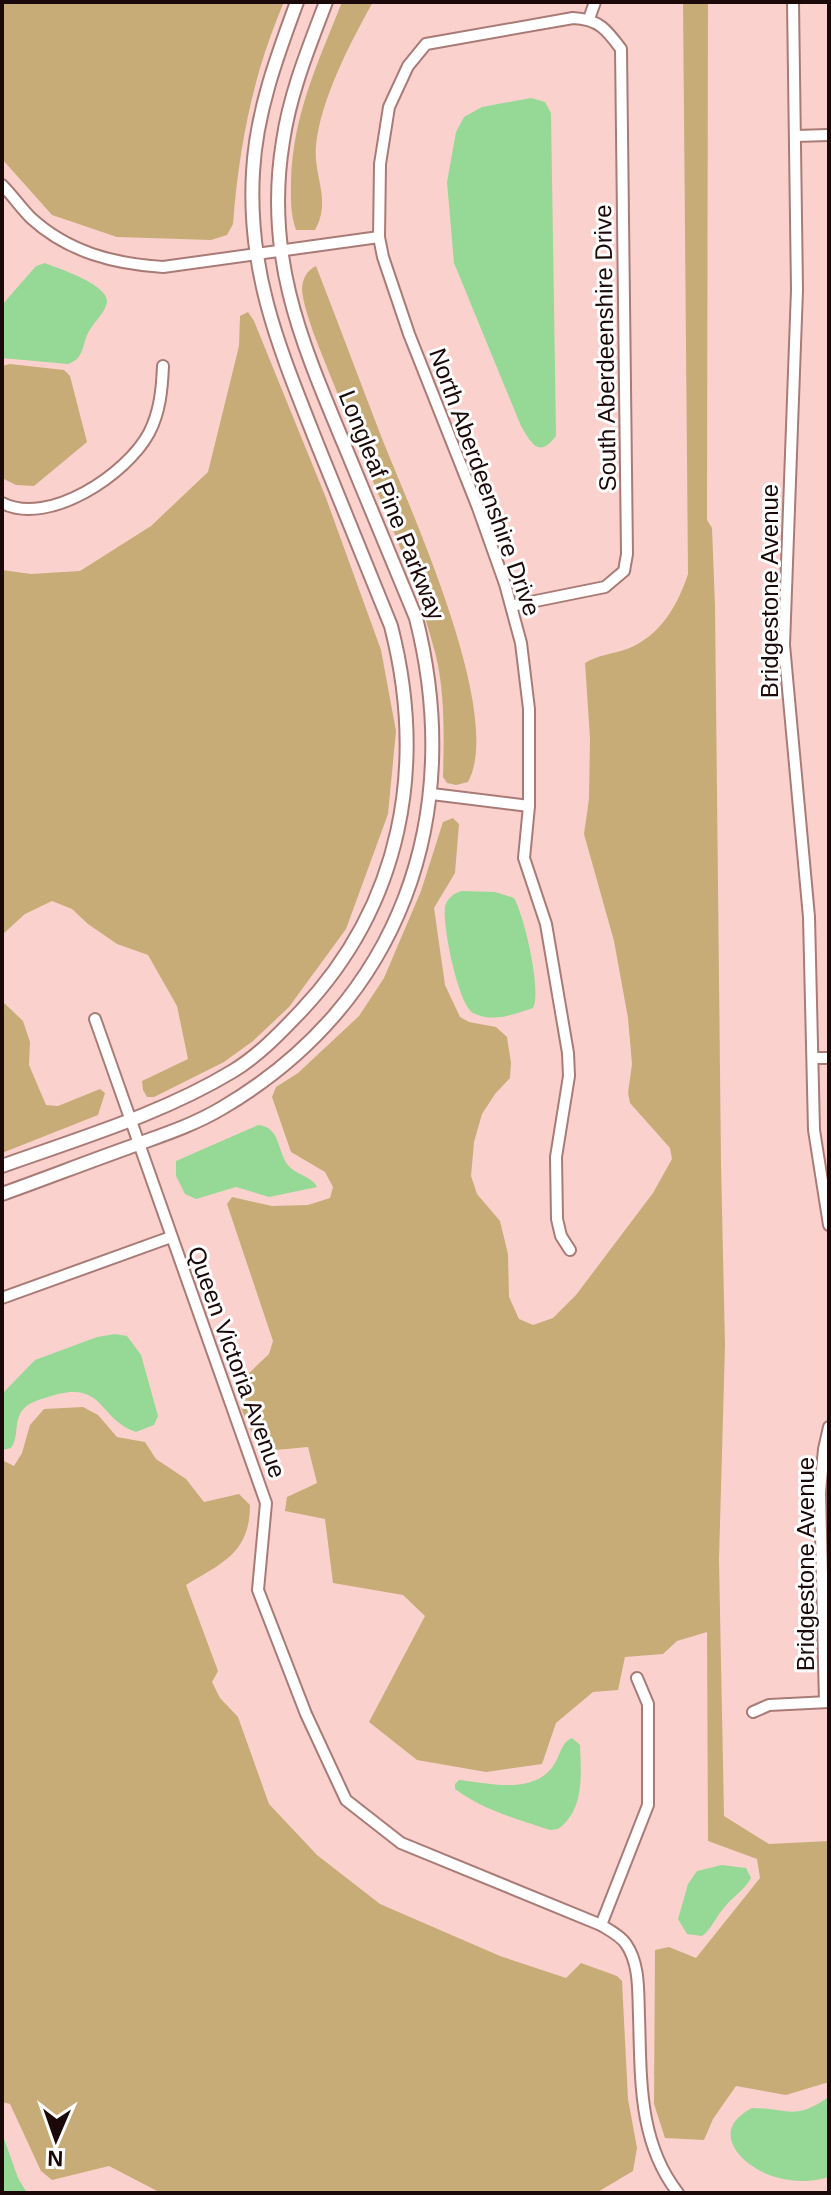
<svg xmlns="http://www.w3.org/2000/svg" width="831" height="2195" font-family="Helvetica,sans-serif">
  <rect width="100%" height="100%" fill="#fbd1ce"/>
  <g fill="#c7ac77">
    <path d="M2,2h282c-31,72 -45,144 -51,222l-6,11 -16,5 -94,-3 -65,-22 -50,-56z"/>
    <path d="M342,2h31c-22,39 -53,99 -57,144 -3,29 16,55 -1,84h-19c-6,-17 -5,-31 -5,-49 2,-67 27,-118 51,-179z"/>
    <path d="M683,2h25l-1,518 5,8 3,78 6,558 4,181 -6,215 5,256 45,28 60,-3v241l-43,13 -50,-9 -23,33 -9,21 -39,-2 -11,-34 1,-154 14,-3 27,11 64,-80 -3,-19 -49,-18 -1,-209 -30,9 -14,13 -38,3 -7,33 -25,2 -37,31 -14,41 -56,8 -69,-12 -48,-38 56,-106 -22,-21 -70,-12 -8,-64 -40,-8 2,-14 30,-14 -9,-36 -33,3 -24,-19 -10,-23 7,-34 21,-20 4,-13 -46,-137 5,-7 40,9 36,-1 22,-7 3,-11 -8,-15 -34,-20 -19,-55 4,-10 22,-14 61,-57 25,-38 37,-87 22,-69 10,-4 6,6 -4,49 -21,35 11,77 15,32 9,5 27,5 11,10 4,26 -1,15 -15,16 -13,20 -8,28 -3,34 6,18 23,27 8,33 1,43 10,22 14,6 20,-7 23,-23 77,-102 19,-34 -2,-11 -40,-45 -2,-10 4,-29 -4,-46 -14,-77 -30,-107 5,-35 1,-61 -5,-75c13,-8 27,-9 42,-14 33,-13 50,-42 61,-75z"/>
    <path d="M316,266c22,56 43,113 65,170 28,71 124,278 87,346l-12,3 -9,-2 -4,-6c1,-40 2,-83 -7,-121 -24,-94 -69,-183 -103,-274 -9,-23 -29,-68 -31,-92 0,-11 5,-20 14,-24z"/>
    <path d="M248,312l6,9 72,177 55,152 15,81 -8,83 -42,115 -57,78 -36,34 -29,21 -70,35h-7l-4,-7 -1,-9 46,-22 -11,-53 -29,-51 -31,-11 -29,-20 -16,-15 -20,-8 -27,13 -23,21v-365l29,4 49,-3 71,-45 57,-54 31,-126 1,-30z"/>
    <path d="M10,364l54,6 6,6 17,66 -53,44 -18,-1 -14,-7v-112z"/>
    <path d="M2,1001l21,20 7,21 -1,23 17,40 12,1 42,-17 5,4 -7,22 -96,38z"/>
    <path d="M83,1407l15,8 19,22 28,5 11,17 30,20 18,23 35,-8 11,11c0,48 -28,58 -64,80l32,86 -6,11 8,16 18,19 31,87 48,51 63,49 120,52 66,22 15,-15 36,13 5,5 6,118 9,49 -4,23 -37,22h-435l-52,-27 -57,14 -11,-9 -31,-67 -8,-2v-642l12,6 8,-13 8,-28 14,-16z"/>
  </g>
  <g fill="#96d895">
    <path d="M531,98l14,4 6,11 5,323c-17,23 -25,7 -35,-10l-67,-163 -7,-81 9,-50 8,-15 18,-10z"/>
    <path d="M45,263c14,6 63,21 62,39 -2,12 -15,21 -20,33 -5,13 -4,24 -19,29l-66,-6v-53l34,-39z"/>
    <path d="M462,891l33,1 19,6c10,17 28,93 19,110 -18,6 -41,15 -60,5 -15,-9 -31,-89 -28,-106 2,-9 9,-14 17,-16z"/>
    <path d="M258,1125c22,2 19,24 29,39 8,11 25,12 30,23l-48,10 -33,-10 -40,12 -11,-5 -9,-18v-15z"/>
    <path d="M115,1334l12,2 14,19 17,61 -4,9 -18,7c-39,-13 -31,-54 -88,-35 -10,3 -21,6 -27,15 -7,11 -2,25 -10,36l-9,2v-56l33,-34 62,-23z"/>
    <path d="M572,1738l8,7c1,28 5,65 -22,84l-8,1c-31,-10 -69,-21 -95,-41v-5l4,-4c30,3 77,16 96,-17 6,-10 6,-20 17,-25z"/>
    <path d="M722,1865l24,3 5,10c-7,13 -20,20 -28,31 -8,9 -12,21 -21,27l-15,-2 -9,-15 10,-35 9,-13z"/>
    <path d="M827,2098h2v79c-16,5 -34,5 -50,1 -34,-8 -74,-46 -27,-70 35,0 42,13 75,-10z"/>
    <path d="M2,2133l16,45 9,15h-25z"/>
  </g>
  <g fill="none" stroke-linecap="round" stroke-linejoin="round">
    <g stroke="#a97b77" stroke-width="14">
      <g id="minor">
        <path d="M793,2l4,288 -13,355 25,272 5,213 15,95"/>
        <path d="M589,19l6,-17"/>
        <path d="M795,136l34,-1"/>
        <path d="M2,185c10,10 19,23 29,33 37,34 83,46 132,49l216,-30"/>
        <path d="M2,503c47,24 125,-29 147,-70 11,-21 13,-44 14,-67"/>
        <path d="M511,606l94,-19 19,-16 3,-17 -6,-505c-14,-19 -22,-30 -48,-31l-147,26 -18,22 -19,41 -9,57 -1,73 4,20 26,77 69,174 27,76 16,59 8,66v97l-5,52 22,66 22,129 1,23 -13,81 1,62 4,17 9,14"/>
        <path d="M432,794l97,12"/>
        <path d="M95,1019l171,484 -8,87 48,124 40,86 55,43 200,82c8,5 20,11 25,19 14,20 12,48 13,72 2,62 -1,126 39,177"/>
        <path d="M813,1058h16"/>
        <path d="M2,1298l169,-61"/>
        <path d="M825,1702l-5,-210 4,-43 5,-22"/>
        <path d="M753,1712l16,-7 60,-3"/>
        <path d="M601,1925l47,-120v-101l-11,-26"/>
      </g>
    </g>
    <g stroke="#a97b77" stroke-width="16">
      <g id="major">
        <path d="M2,1166c78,-28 160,-52 231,-95 25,-15 47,-38 68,-60 101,-107 126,-245 90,-385 -24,-60 -49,-120 -73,-180 -37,-94 -71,-171 -65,-274 3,-59 24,-116 44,-170"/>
        <path d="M2,1194c42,-15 83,-31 125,-46 32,-12 65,-22 95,-40 179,-105 244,-293 194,-490 -24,-58 -48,-116 -72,-174 -43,-103 -80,-188 -61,-303 7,-48 26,-94 43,-139"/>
      </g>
    </g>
    <use href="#minor" stroke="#fff" stroke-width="10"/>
    <use href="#major" stroke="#fff" stroke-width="12"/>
  </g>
  <g text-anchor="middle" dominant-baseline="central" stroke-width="6" stroke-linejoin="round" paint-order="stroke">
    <g font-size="24" fill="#1a0908" stroke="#fefefe">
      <text transform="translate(605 348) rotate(-91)">South Aberdeenshire Drive</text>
      <text transform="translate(485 482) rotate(70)">North Aberdeenshire Drive</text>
      <text transform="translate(392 505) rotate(68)">Longleaf Pine Parkway</text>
      <text transform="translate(769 591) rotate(-90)">Bridgestone Avenue</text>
      <text transform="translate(237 1362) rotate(70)">Queen Victoria Avenue</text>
      <text transform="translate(805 1564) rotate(-90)">Bridgestone Avenue</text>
    </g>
  </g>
  <rect width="831" height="2195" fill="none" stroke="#1a0908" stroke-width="8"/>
  <g transform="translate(56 2139) rotate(182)" stroke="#fefefe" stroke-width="6" paint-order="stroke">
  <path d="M0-6L14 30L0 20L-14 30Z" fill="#1a0908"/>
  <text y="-12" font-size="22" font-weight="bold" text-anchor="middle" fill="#1a0908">N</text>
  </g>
</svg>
